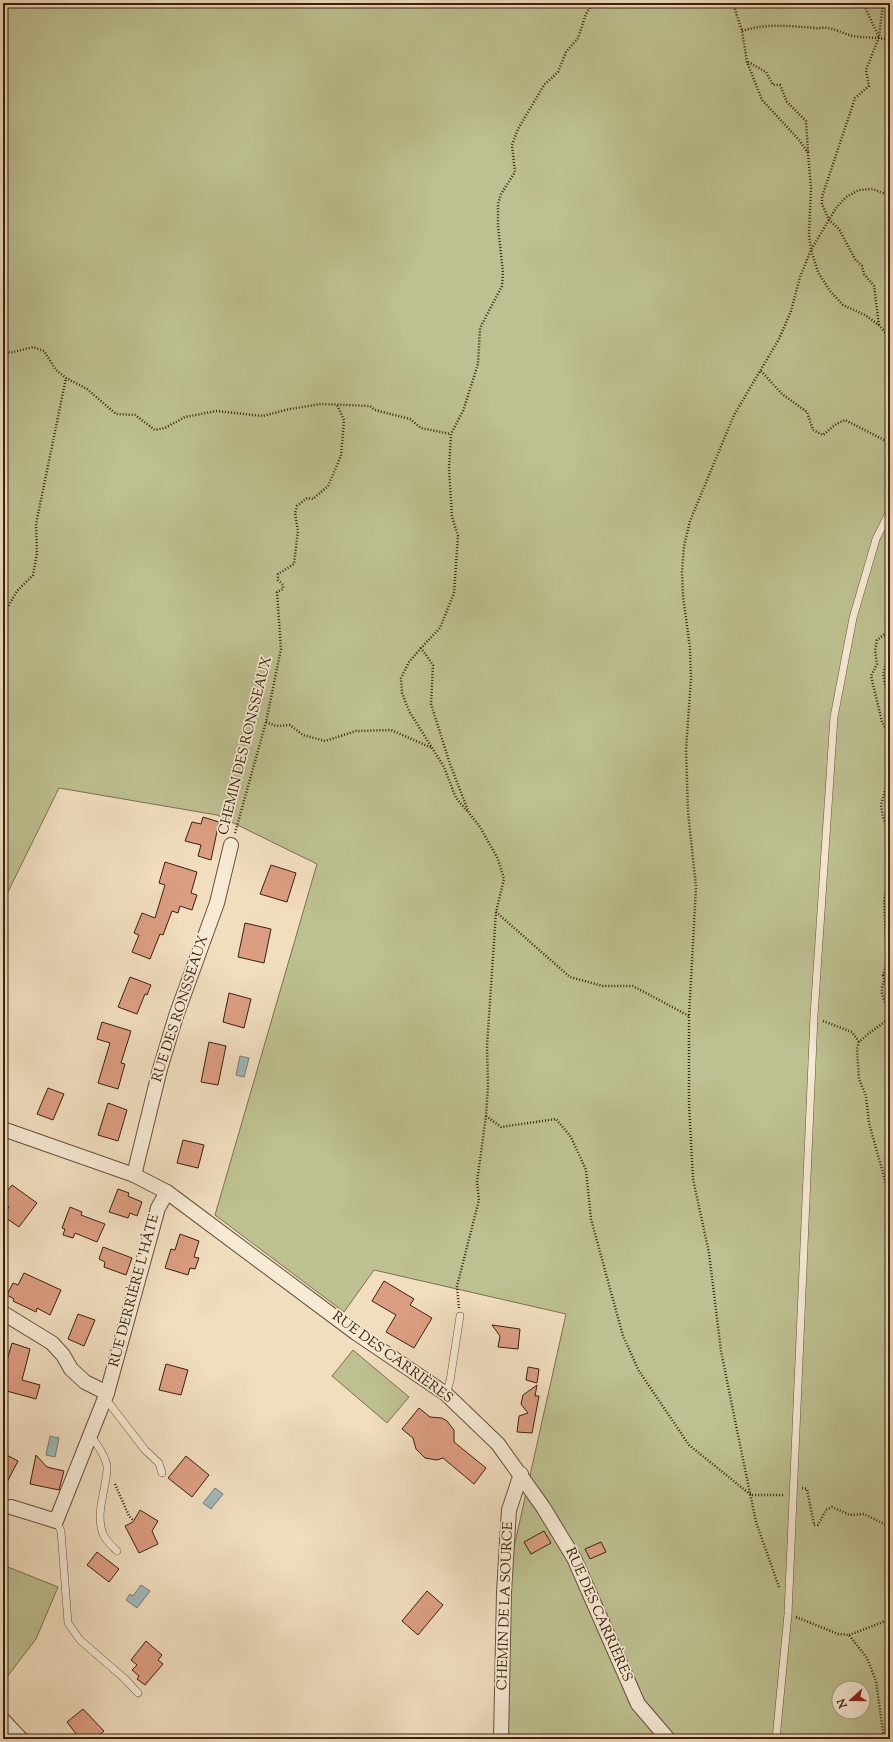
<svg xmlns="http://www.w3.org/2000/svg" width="893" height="1742" font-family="'Sorts Mill Goudy',serif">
  <rect width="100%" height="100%" fill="#f1debf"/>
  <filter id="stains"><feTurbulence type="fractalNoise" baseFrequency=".005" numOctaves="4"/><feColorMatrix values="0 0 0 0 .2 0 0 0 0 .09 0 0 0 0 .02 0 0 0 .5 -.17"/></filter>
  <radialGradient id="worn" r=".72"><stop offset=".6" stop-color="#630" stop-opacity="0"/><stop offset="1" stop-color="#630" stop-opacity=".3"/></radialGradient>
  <g fill="#bdc090" stroke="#7c704e" fill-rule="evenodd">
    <path d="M3,3h887v1736h-389l3,-147 62,-278 -192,-44 -30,42 -129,-97 102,-351 -100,-49 -158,-27 -56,114zM839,1688h24v24h-24z"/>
    <path d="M353,1350l56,47 -22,26 -55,-47z"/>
    <path d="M3,1565l55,22 -22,52 -33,43z"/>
  </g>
  <g fill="#9ebabb" stroke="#767d75">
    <path d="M240,1056l9,2 -5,19 -8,-2z"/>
    <path d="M50,1436l9,2 -4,19 -9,-2z"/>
    <path d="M215,1488l8,6 -12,15 -8,-6z"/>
    <path d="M141,1585l9,6 -13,17 -11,-8 4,-6 3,2z"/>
  </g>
  <g fill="#dc9e82" stroke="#3a210d">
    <path d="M203,817l16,5 -8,38 -13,-4 3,-11 -16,-4 7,-19 9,2z"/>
    <path d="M165,862l32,10 -6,21 6,2 -5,15 -12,-4 -2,7 -6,-2 -9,24 -3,-1 -10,25 -18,-7 7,-17 -5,-2 8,-20 13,5 10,-33 -6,-2z"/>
    <path d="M271,865l25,8 -9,29 -27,-8z"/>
    <path d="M245,923l26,6 -7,34 -26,-6z"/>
    <path d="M130,977l21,8 -4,10 -2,-1 -8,20 -19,-7z"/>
    <path d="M229,993l22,6 -7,29 -21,-6z"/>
    <path d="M102,1022l29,9 -10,32 4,1 -7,25 -20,-6 12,-40 -13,-4z"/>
    <path d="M209,1042l17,4 -8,39 -17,-3z"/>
    <path d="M48,1088l16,6 -11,26 -16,-6z"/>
    <path d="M108,1103l19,7 -9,31 -20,-6z"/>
    <path d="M183,1140l21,5 -6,23 -21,-5z"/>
    <path d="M12,1185l25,18 -18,24 -16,-11 6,-9 -6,-5v-5z"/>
    <path d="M118,1189l11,4 -1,3 14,6 -5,14 -7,-3 -2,5 -19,-6z"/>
    <path d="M70,1207l12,5 -1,3 24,9 -8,18 -22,-9 -2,5 -10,-3 2,-6 -3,-1z"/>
    <path d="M180,1234l19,7 -5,16 5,1 -4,11 -5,-1 -2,7 -23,-7 6,-19 4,1z"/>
    <path d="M103,1247l29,11 -6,17 -22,-8 1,-5 -6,-3z"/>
    <path d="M24,1273l37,17 -11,25 -13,-7 -1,4 -23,-11 1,-2 -7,-4 6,-12 5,2z"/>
    <path d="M384,1281l30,18 -4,6 22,13 -18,30 -28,-16 10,-17 -24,-14z"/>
    <path d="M78,1314l17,6 -11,26 -16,-7z"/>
    <path d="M492,1325l28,4 -2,20 -20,-2 2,-11z"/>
    <path d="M12,1343l18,6 -8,31 18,5 -4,14 -33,-9 3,-15 -3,-1z"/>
    <path d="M166,1364l22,6 -7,25 -22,-5z"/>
    <path d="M528,1367l11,2 -2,14 -11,-3z"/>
    <path d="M537,1385l-2,11h4l-7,37 -15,-1 2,-16 9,-3 -7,-9 2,-9z"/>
    <path d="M419,1408l11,9 12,1 5,3 7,9v12l32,26 -12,16 -31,-26 -6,2 -12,-2 -9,-9 -3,-11 -11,-9z"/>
    <path d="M3,1453l15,8 -15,29z"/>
    <path d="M36,1455l11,12 17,4 -5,19 -29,-6z"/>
    <path d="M186,1456l23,19 -17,22 -24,-19z"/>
    <path d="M140,1510l18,11 -6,10 6,13 -19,9 -14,-27 8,-4z"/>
    <path d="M544,1531l7,12 -20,11 -7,-12z"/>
    <path d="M601,1542l5,10 -16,7 -5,-10z"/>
    <path d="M97,1552l22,17 -10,13 -22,-17z"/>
    <path d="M427,1591l16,14 -25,30 -16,-14z"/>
    <path d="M146,1641l16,14 -4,5 5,4 -18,21 -8,-6 2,-3 -7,-6 5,-5 -6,-5z"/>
    <path d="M83,1709l21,22 -10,8h-14l-13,-17z"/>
  </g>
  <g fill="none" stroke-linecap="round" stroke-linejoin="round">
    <g stroke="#68503a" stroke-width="8">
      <g id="service">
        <path d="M446,1394l4,-13 10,-65"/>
        <path d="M105,1398l40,52 14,13 3,10"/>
        <path d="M91,1437c6,6 17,24 16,32 -1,21 -12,44 -4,65 3,7 9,12 14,17"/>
        <path d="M56,1521l5,10 7,92 12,17 45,39 13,14"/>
        <path d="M776,1739l12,-125 26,-598 20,-299 19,-99 23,-79 14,-28"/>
      </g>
    </g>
    <g stroke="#68503a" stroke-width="16">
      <g id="minor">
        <path d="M3,1129l131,46 33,17 189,141 90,61 52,50 45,63 31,51 64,146 30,35"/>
        <path d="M134,1175l26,-106 16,-53 41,-113 14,-58"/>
        <path d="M3,1313l49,30 11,12 8,14 14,13 22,11"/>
        <path d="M11,1507l45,14 51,-128 51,-185 9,-16"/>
        <path d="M3,1720l18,19"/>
        <path d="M501,1739l3,-147 5,-82 12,-36"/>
      </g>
    </g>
    <g stroke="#3a210d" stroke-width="2.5" stroke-dasharray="1 2" stroke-linecap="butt">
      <path d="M733,3l9,28 5,31 15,38 38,41 8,12 3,35 -2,47 2,15 7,22 12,19 13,14 22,10 14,10 11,13"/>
      <path d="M863,3l16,34"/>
      <path d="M742,31c24,-8 48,-5 73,-3 4,1 8,-1 12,0 9,1 17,6 26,8 13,2 25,1 37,4"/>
      <path d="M748,62l18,10 7,13h7l7,17 19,19 2,31"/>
      <path d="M879,325l-5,-39 -10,-12 -2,-8 -7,-7 -16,-30 -10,-9 -7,-16v-7l33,-99 14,-12 -3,-16 13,-33 4,-34"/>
      <path d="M3,350l7,3 23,-6 11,4 12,19 10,8 21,11 29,25 19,1 20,15 10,-2 20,-11 31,-6 47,5 27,-7 31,-5 49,2 5,4 35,9 11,9 30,6"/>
      <path d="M761,371l21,23 25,18 6,18 10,5 13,-11 9,-4 45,23"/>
      <path d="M890,635l-5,-1 -8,6 -2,11 2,13 -6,12 11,46 4,7 4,25"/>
      <path d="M421,648l-12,14 -8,16 1,15 7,18 35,56 12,31 11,13"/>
      <path d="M890,652l-7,22 7,35"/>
      <path d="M3,692l3,-31v-51l11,-19 16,-16 4,-22 -1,-29 30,-146"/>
      <path d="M266,722l10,4 14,-1 13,10 22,6 31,-10 35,-1 41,18"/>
      <path d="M890,774l-9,31 2,12 4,10v33l3,8"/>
      <path d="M235,833l31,-111 15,-73 -4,-57 6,-3v-4l-5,-5v-6l16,-10 4,-33 -3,-18 2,-7 10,-8 6,1 15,-13 13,-30 3,-36 -7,-15"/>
      <path d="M890,874l-6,26 3,62 -4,13h7"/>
      <path d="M496,912l74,65 33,9h30l56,30"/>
      <path d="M883,975c2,6 0,8 -1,13 -1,8 4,17 8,23"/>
      <path d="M890,1018l-22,16 -9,8 -2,7 2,30 7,17 3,27 21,75"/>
      <path d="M823,1021l29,11 7,10"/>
      <path d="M486,1116l15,11 55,-8 15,18 15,33 5,49 32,117 16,35 50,74 62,50h34"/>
      <path d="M459,1308l-2,-22 22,-86 -2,-18 9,-66 2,-31 -1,-39 9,-134 8,-33 -6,-20 -18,-32 -11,-14 -19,-49 -19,-60 2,-39 -12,-17 19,-20 14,-35 4,-57 -6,-19 -3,-48 2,-35 12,-23 15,-47 2,-36 22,-42 1,-13 -5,-47v-22l3,-10 14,-22 -3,-27 6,-16 26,-44 14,-13 8,-20 12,-14 8,-24 7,-11"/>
      <path d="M115,1484l14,32 5,5"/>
      <path d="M802,1488l5,1 7,36h4l8,-15 6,-3 18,8 14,-1 22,11 4,7"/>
      <path d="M779,1587l-23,-65 -19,-92 -16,-79 -12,-98 -16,-74 -4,-75v-88l7,-129 -8,-75 -2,-62 5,-71 -1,-31 -7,-52 -1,-24 2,-26 6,-25 44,-106 45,-76 12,-28 9,-34 11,-27 25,-42 10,-11 13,-7 14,-1 17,7"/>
      <path d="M796,1617l42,17 11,1 18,23 9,23 8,58"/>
      <path d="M849,1635l34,-13h7"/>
    </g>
    <use href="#service" stroke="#f6ead5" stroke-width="7"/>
    <use href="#minor" stroke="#f6ead5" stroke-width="14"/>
  </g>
  <g text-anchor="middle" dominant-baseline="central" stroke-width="3.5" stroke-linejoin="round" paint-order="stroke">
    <g font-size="14" fill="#3a210d" stroke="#f6ead5">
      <text transform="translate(246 746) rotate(-76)">CHEMIN DES RONSSEAUX</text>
      <text transform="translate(181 1009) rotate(-72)">RUE DES RONSSEAUX</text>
      <text transform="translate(135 1291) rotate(-75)">RUE DERRIÈRE L'HÂTE</text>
      <text transform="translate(392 1358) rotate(36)">RUE DES CARRIÈRES</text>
      <text transform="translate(506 1606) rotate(-88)">CHEMIN DE LA SOURCE</text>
      <text transform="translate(598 1615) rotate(66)">RUE DES CARRIÈRES</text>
    </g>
  </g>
  <rect width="893" height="1742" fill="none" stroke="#f1debf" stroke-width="16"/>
  <rect x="4" y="4" width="885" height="1734" fill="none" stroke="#3a210d" stroke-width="2"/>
  <rect x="8" y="8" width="877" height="1726" fill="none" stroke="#3a210d"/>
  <g transform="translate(851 1700) rotate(249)"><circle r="19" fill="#f6ead5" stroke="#ab9a85"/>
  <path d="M0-3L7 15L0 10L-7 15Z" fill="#8f2418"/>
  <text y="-6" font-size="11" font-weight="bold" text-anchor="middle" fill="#3a210d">N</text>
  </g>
  <rect width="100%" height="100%" filter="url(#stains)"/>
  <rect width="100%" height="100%" fill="url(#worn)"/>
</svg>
